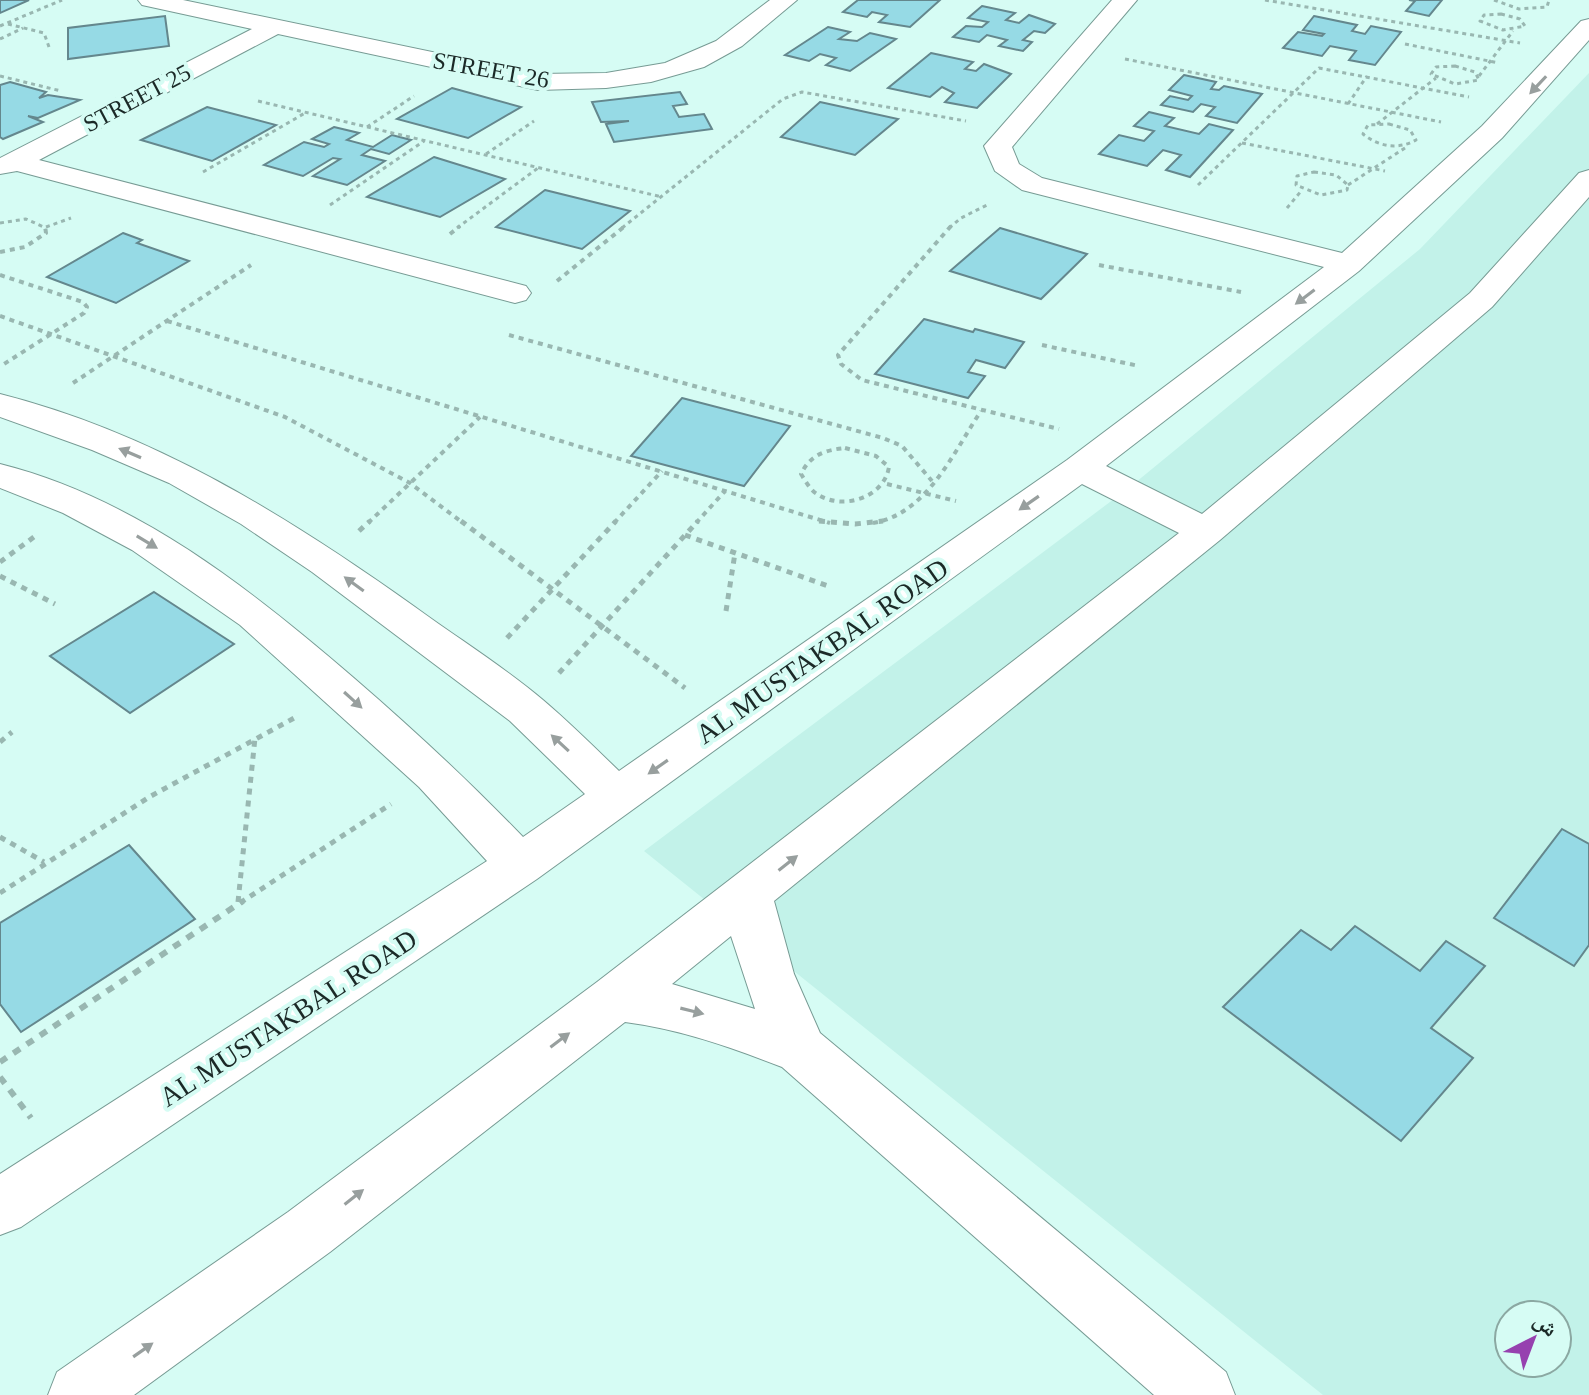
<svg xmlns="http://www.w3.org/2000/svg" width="1589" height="1395" font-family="'Times New Roman','Noto Naskh Arabic',serif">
  <rect width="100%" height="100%" fill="#d6fcf4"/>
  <path fill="#c2f2e9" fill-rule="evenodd" d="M1589,73v1322h-266l-679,-544 486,-364 290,-238zM1509,1315h48v48h-48z"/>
  <g fill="#96dae5" stroke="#64878d" stroke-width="2">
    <path d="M0,0h29l-29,13z"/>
    <path d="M858,0h82l-30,27 -31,-5 8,-7 -15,-3 -5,5 -24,-5z"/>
    <path d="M1409,0h33l-13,16 -23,-5 9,-10z"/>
    <path d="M982,6l33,7 -9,7 13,3 10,-8 26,9 -10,9 -11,-2 -11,9 9,2 -9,9 -24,-5 8,-6 -20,-5 -8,7 -26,-5 13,-11 16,1 6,-5 -20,-4z"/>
    <path d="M165,16l4,30 -101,13v-31z"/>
    <path d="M1314,16l43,9 -5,6 13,3 6,-8 30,6 -26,33 -26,-5 7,-9 -26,-5 -8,10 -39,-8 15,-16 24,4 2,-2 -21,-4z"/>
    <path d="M828,27l22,5 -11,7 18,2 13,-8 26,6 -46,32 -24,-6 10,-7 -16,-4 -11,7 -24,-6z"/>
    <path d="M931,53l42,9 -8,7 11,2 8,-7 27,10 -34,34 -32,-6 9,-9 -12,-6 -12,10 -42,-9z"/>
    <path d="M1184,75l32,7 -5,7 8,1 5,-4 38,8 -25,29 -31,-7 9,-9 -14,-3 -8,8 -32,-7 9,-9 18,4 4,-4 -23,-6z"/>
    <path d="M10,82l36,10 -7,6 9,-3 32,5 -42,18 -10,-2 15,6 -40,17 -3,-2v-52z"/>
    <path d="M452,88l69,19 -53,31 -71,-19z"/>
    <path d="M680,92l7,12 -14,2 6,11 25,-3 8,15 -98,13 -8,-18 23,-3 -28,1 -9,-20z"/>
    <path d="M820,102l78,17 -43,36 -74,-18z"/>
    <path d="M207,107l69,18 -64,36 -71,-21z"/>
    <path d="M1149,112l25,6 -9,8 34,8 10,-10 24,6 -43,47 -24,-7 15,-15 -18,-5 -16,16 -48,-12 20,-19 25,6 10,-10 -20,-5z"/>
    <path d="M334,127l25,6 -12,7 26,7 19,-12 19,5 -22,14 -18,-5 -9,6 23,6 -38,24 -34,-9 27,-17 -7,-1 -30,18 -39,-11 40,-23 20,5 5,-3 -17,-5z"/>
    <path d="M434,157l71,22 -65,38 -73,-20z"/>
    <path d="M545,190l85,21 -48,38 -86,-22z"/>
    <path d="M1000,228l87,26 -46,45 -91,-28z"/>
    <path d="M123,233l19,7 -5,3 52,18 -73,42 -69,-26z"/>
    <path d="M924,319l49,13 2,-3 49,13 -19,26 -29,-8 -8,12 17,4 -17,22 -93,-24z"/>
    <path d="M682,398l108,28 -46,60 -113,-30z"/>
    <path d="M154,592l80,52 -104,69 -80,-57z"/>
    <path d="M1562,829l27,15v101l-15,21 -80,-48z"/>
    <path d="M129,845l66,74 -174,113 -21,-28v-81z"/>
    <path d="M1355,926l65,45 26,-30 39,25 -54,62 42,30 -72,83 -178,-134 78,-77 30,20z"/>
  </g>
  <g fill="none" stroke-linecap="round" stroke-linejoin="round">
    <g stroke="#779b94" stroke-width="2">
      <g id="minor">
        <path d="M138,0h45l355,74 68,-1 59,-10 51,-22 54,-41h27l-55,46 -38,21 -53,15 -45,6 -68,2 -260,-56 -239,126 487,126 5,7 -5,7 -11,3 -498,-132 -17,3v-16l252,-129 -110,-24z"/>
        <path d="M1112,0h25l-125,147 7,17 23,14 300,75 140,-127 99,-105 8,-2v21l-87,98 -143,133 -253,195 96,48 268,-221 109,-120 10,-3v27l-97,110 -272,233 -446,361 20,73 26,59 406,339 9,23h-81l-372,-328c-52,-20 -102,-38 -157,-45l-295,230 -196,143h-86l9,-23 231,-160 309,-230 582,-449 -97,-49 -545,395 -516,348 -21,8v-61l487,-313 -68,-74 -179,-162 -108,-75 -69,-37 -63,-25v-24c136,34 252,126 355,215 59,51 114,102 168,158l62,-43 -75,-73 -198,-149 -71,-48 -72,-41 -77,-33 -92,-33v-23c154,39 287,122 415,213 42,31 88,59 128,93 26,22 51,47 76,71l448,-311 257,-193 -302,-77 -27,-19 -11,-25zM731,936l24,73 -83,-25z"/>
      </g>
    </g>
    <g stroke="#99b7b1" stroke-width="3" stroke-dasharray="4 4" stroke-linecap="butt">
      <path d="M1265,0l255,43"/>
      <path d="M1494,0l25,9 28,-2 2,-7"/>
      <path d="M1501,14l19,5 5,7 -22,4 -23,-9 4,-6z"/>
      <path d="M8,24l36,9 5,14"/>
      <path d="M0,26l62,-26"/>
      <path d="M0,39l23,-11"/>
      <path d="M1405,44l94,19"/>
      <path d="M1125,59l316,63"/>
      <path d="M1455,66l20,6 4,8 -24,4 -24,-10 5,-7z"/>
      <path d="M0,76l61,15"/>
      <path d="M1479,76l34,-45"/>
      <path d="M258,101l404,96"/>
      <path d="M1348,104l19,-28"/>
      <path d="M1377,124l59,-46"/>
      <path d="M1389,124l21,6 6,10c-18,10 -37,7 -53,-6l5,-9z"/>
      <path d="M367,127l47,-31"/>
      <path d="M1242,143l143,28"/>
      <path d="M486,154l48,-33"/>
      <path d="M203,172l102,-59"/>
      <path d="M1314,172l22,3 12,10 -1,5 -26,5 -25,-10 1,-9z"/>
      <path d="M1198,185l121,-117 150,29"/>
      <path d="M1348,185l60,-39"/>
      <path d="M330,205l94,-64"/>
      <path d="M1287,208l15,-18"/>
      <path d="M0,223l26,-4 20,9"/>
      <path d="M46,227l25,-9"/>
      <path d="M457,228l81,-60"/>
      <path d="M622,228l161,-129 19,-7 164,29"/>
      <path d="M949,228l12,-10 28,-14"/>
    </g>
    <g stroke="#99b7b1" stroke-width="4" stroke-dasharray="5 5" stroke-linecap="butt">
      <path d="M951,226l-113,129 3,9 21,16 197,49"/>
      <path d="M450,234l10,-8"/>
      <path d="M0,252l25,-5 21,-14 -1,-7"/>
      <path d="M1099,265l142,27"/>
      <path d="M0,275l83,27 4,5 -3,6 -80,51"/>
      <path d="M557,281l68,-55"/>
      <path d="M0,316l285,101 125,66 53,40"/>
      <path d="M167,321l663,202"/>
      <path d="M509,335l374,103 19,8 30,35"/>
      <path d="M1042,345l97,21"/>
      <path d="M73,383l178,-118"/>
      <path d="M845,448l31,8 13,11c-5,31 -47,44 -72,27 -7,-4 -12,-14 -16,-20 9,-19 24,-24 44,-26z"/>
      <path d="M887,484l69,17"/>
      <path d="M368,523l112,-106"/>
      <path d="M614,523l48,-52"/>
      <path d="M696,523l29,-32"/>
      <path d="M873,523c54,-9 80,-70 108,-112"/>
    </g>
    <g stroke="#99b7b1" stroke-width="5" stroke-dasharray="6 6" stroke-linecap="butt">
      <path d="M461,521l224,167"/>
      <path d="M819,521l36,3 28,-3"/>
      <path d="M359,531l11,-10"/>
      <path d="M685,535l146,52"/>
      <path d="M0,562l38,-28"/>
      <path d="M0,576l55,28"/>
      <path d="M726,611l9,-58"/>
      <path d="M507,638l109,-117"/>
      <path d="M559,673l139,-152"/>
      <path d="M0,742l12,-10"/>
      <path d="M0,837l44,25"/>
      <path d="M0,893l151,-97 147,-80"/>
      <path d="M238,902l17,-164"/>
      <path d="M240,903l151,-99"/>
    </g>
    <g stroke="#99b7b1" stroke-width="6" stroke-dasharray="8 8" stroke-linecap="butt">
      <path d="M0,1062l243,-161"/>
      <path d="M0,1077l31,41"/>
    </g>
    <use href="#minor" fill="#fff" fill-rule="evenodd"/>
  </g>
  <defs><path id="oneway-solid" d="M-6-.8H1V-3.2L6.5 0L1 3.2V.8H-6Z" transform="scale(2)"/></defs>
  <g fill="#989f9e">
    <use href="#oneway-solid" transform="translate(1538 85) rotate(133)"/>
    <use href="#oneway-solid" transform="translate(1305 297) rotate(143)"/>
    <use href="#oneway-solid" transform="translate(130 453) rotate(-157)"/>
    <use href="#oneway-solid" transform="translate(1029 503) rotate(145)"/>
    <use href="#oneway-solid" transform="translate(147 542) rotate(31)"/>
    <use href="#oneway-solid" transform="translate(354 584) rotate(-144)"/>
    <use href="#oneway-solid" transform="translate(353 700) rotate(42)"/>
    <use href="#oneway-solid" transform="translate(560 743) rotate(-137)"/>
    <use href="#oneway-solid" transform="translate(658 767) rotate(145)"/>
    <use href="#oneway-solid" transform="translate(788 863) rotate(-38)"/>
    <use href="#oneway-solid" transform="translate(692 1011) rotate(14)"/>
    <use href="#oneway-solid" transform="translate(560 1040) rotate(-37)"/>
    <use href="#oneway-solid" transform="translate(354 1197) rotate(-38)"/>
    <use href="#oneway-solid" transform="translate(143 1350) rotate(-35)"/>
  </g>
  <g text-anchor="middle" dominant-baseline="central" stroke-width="8" stroke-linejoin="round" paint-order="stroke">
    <g font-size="24" fill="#1b2927" stroke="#d6fcf4">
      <text transform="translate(491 70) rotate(10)">STREET 26</text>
      <text transform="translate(137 98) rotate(-28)">STREET 25</text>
    </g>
    <g font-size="28" fill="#1b2927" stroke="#d6fcf4">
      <text transform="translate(822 651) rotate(-35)">AL MUSTAKBAL ROAD</text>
      <text transform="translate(288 1018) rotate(-33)">AL MUSTAKBAL ROAD</text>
    </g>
  </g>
  <g transform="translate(1533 1339) rotate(42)"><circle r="38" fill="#d6fcf4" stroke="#8ba8a2" stroke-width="2"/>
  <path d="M0-6L14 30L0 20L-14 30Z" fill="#9641af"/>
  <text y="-12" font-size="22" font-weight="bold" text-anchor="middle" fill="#1b2927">ش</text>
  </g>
</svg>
